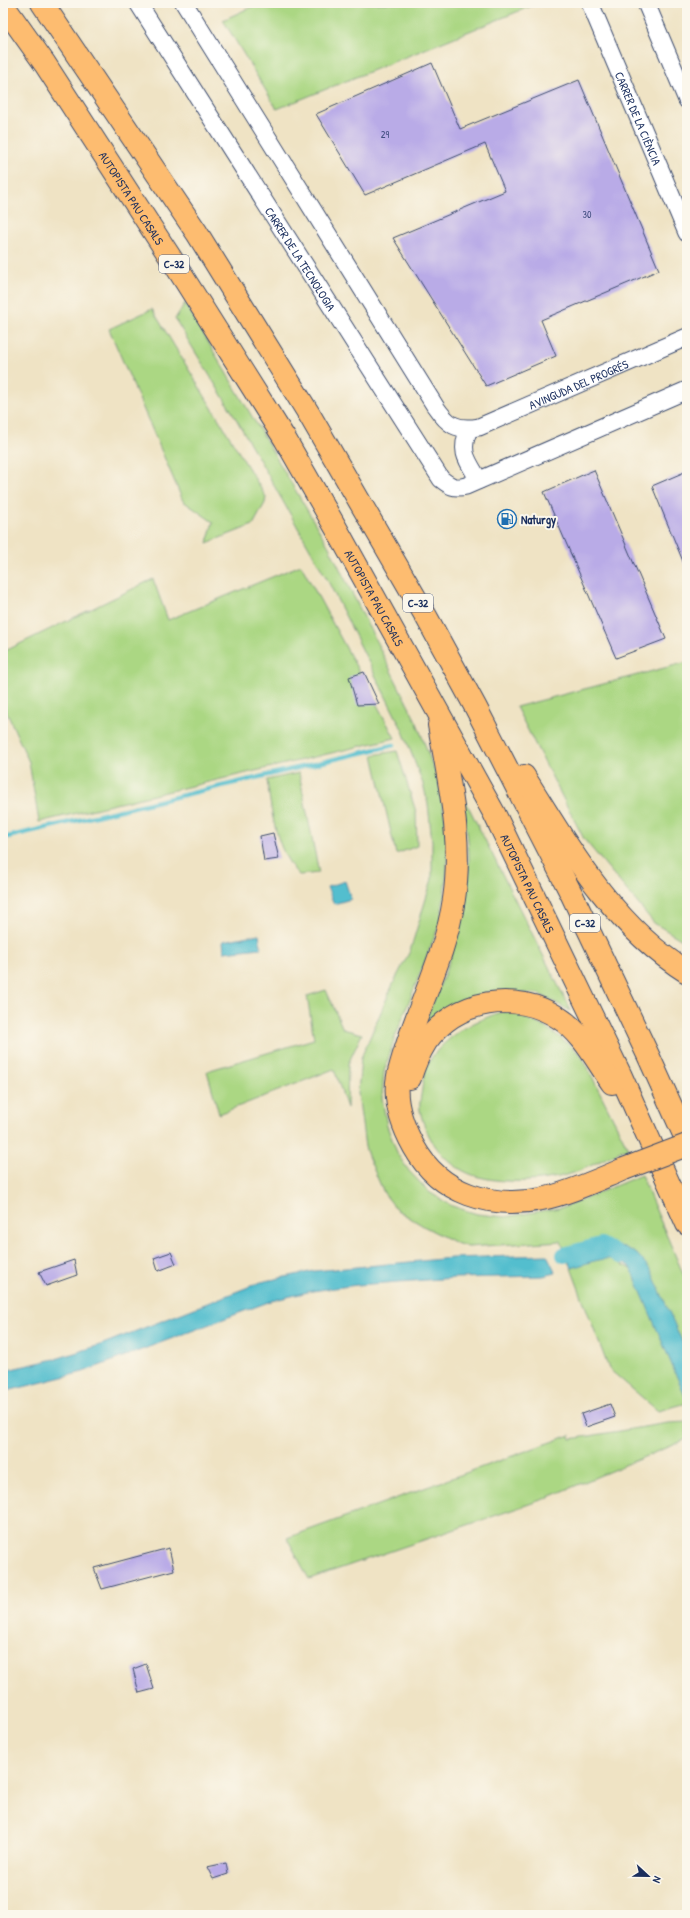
<svg xmlns="http://www.w3.org/2000/svg" width="690" height="1918" font-family="'Patrick Hand',sans-serif">
  <rect width="100%" height="100%" fill="#fbf7ec"/>
  <filter id="ink" filterUnits="userSpaceOnUse"><feTurbulence type="fractalNoise" baseFrequency=".025" numOctaves="2"/><feDisplacementMap in="SourceGraphic" scale="8" xChannelSelector="R" yChannelSelector="G"/><feConvolveMatrix kernelMatrix="1 2 1 2 8 2 1 2 1" color-interpolation-filters="sRGB"/></filter>
  <filter id="wash" filterUnits="userSpaceOnUse"><feTurbulence type="fractalNoise" baseFrequency=".012" numOctaves="4" result="noise"/><feDisplacementMap in="SourceGraphic" scale="16" xChannelSelector="R" yChannelSelector="G"/><feGaussianBlur stdDeviation="0.9" result="paint"/><feColorMatrix in="noise" values="0 0 0 0 0 0 0 0 0 0 0 0 0 0 0 0 0 1.4 0 .05"/><feComposite in="paint" operator="in"/></filter>
  <g filter="url(#wash)">
    <rect width="100%" height="100%" fill="#efe3c4"/>
    <g fill="#abd783" stroke="#638370">
      <path d="M260,3h279l-262,106 -54,-89z"/>
      <path d="M185,303l144,244 88,176 21,57 9,50v39l-6,51 -47,120 -10,32 -2,26 5,28 11,29 11,16 20,21 23,14 25,8 28,3 60,-10 76,-32 46,108v72l-64,-107 -54,16 -8,-23 -93,6 -12,-4 -31,-16 -28,-17 -13,-17 -16,-37 -3,-9 -7,-54 3,-35 32,-74 17,-33 22,-72v-38l-4,-37 -5,-20 -20,-53 -76,-152 -93,-164 -59,-96z"/>
      <path d="M152,309l114,188 -1,6 -12,22 -46,18 6,-21 -30,-21 -74,-172z"/>
      <path d="M301,565l94,173 -356,84 -10,-60 -26,-58v-52l150,-73 15,41z"/>
      <path d="M687,662v281l-33,-20 -70,-84 -68,-132z"/>
      <path d="M397,751l19,61 1,34 -21,8 -23,-99z"/>
      <path d="M299,773l20,100 -20,2c-23,-23 -28,-65 -32,-95z"/>
      <path d="M461,792l110,219 -32,-17 -48,-3 -45,18 -27,26c24,-55 50,-114 50,-176 0,-22 -5,-45 -8,-67z"/>
      <path d="M326,990l17,39 19,5 -14,30 -1,44 -13,-39 -115,45 -12,-43 107,-32 -7,-43z"/>
      <path d="M502,1012h10l33,15 16,11 20,17 47,93c-20,8 -40,21 -61,27 -27,7 -61,9 -88,2 -31,-8 -53,-36 -59,-67 -1,-6 1,-14 2,-21 1,-13 5,-26 13,-36 18,-21 41,-33 67,-41z"/>
      <path d="M604,1256l28,13 55,124v10l-29,8 -49,-42 -38,-101z"/>
      <path d="M687,1422v17l-143,60 -235,80 -22,-41 283,-103 1,4 97,-16z"/>
    </g>
    <g fill="#53bece" stroke="#377696">
      <path d="M345,881l6,18 -17,5 -7,-17z"/>
      <path d="M259,934l2,14 -37,4 -1,-11z"/>
      <path d="M609,1244l15,3 13,7 14,16 36,83v48l-56,-133c-16,-17 -40,-6 -59,0l-8,-17z"/>
      <path d="M547,1255l9,18 -13,3 -89,2 -97,7 -45,6 -41,10 -188,71 -80,20v-21l56,-13 44,-14 158,-62 53,-11 138,-13z"/>
    </g>
    <g fill="none" stroke-linecap="round" stroke-linejoin="round">
      <path stroke="#53bece" stroke-width="4.5" d="M3,838l391,-93"/>
      <path stroke="#53bece" stroke-width="16" d="M564,1255l37,-10 20,11"/>
    </g>
    <g id="blocks">
      <g fill="#b9abe7">
        <path d="M432,63l28,66 119,-49 80,190 -118,50 15,36 -70,30 -93,-148 112,-47 -20,-47 -120,51 -49,-81z"/>
        <path d="M594,470l72,169 -50,19 -72,-166z"/>
        <path d="M687,471v100l-35,-85z"/>
        <path d="M364,672l15,32 -22,1 -8,-28z"/>
        <path d="M273,833l6,26 -15,2 -4,-25z"/>
        <path d="M171,1252l5,12 -18,7 -4,-13z"/>
        <path d="M74,1260l3,15 -31,11 -7,-14z"/>
        <path d="M610,1404l5,13 -29,10 -5,-13z"/>
        <path d="M169,1548l5,22 -72,19 -8,-21z"/>
        <path d="M146,1664l8,25 -15,4 -6,-24z"/>
        <path d="M226,1863l2,11 -15,5 -6,-12z"/>
      </g>
    </g>
  </g>
  <g filter="url(#ink)">
    <use href="#blocks" fill-opacity="0" stroke="#3b4a6d" stroke-width="1"/>
    <g fill="none" stroke-linecap="round" stroke-linejoin="round">
      <g stroke="#3b4a6d" stroke-width="19">
        <g id="minor">
          <path id="s1" d="M138,3l303,476c9,7 13,10 25,7l221,-96"/>
          <path id="s2" d="M184,3l251,403c13,19 21,25 44,21l208,-90"/>
          <path id="s3" d="M590,3l97,230"/>
          <path d="M646,3l41,97"/>
          <path d="M469,429c-10,23 -2,31 10,51"/>
        </g>
      </g>
      <g stroke="#3b4a6d" stroke-width="24">
        <g id="motorway">
          <path d="M42,3l155,230 112,181 118,204 49,90 95,185 77,162 39,86"/>
          <path id="s4" d="M3,5l42,59 129,199 111,176 51,89 158,285 126,261 67,150"/>
          <path d="M439,725c10,58 24,115 15,174 -9,62 -42,117 -56,177 -5,24 5,51 16,71 26,47 77,62 128,52 28,-6 55,-19 82,-30"/>
          <path d="M524,776c45,72 89,150 163,196"/>
          <path d="M410,1078c4,-13 9,-25 16,-36 30,-43 90,-52 133,-24 23,14 38,44 53,65"/>
        </g>
      </g>
      <use href="#minor" stroke="#fff" stroke-width="17"/>
      <use href="#motorway" stroke="#fdbc70" stroke-width="22"/>
      <g stroke="#3b4a6d" stroke-width="24" stroke-linecap="butt">
        <path id="motorway-bridge" d="M624,1169l63,-24"/>
      </g>
      <use href="#motorway-bridge" stroke="#fdbc70" stroke-width="22"/>
    </g>
  </g>
  <defs>
    <g id="fuel-ring" transform="scale(1)"><circle r="9.5" fill="#fbf7ec" stroke="#1f6fb2" stroke-width="1.5"/><path d="M-5.5-6h7V0h2V4h1.3V-2.5L3-4.5l.8-.8L6-3V5H2.5V1h-1V6h-7ZM-4.2-4.7v3.2H.2V-4.7Z" fill="#1f6fb2"/></g>
  </defs>
  <g fill-rule="evenodd">
    <use href="#fuel-ring" x="507" y="519"/>
  </g>
  <g text-anchor="middle" dominant-baseline="central" stroke-width="4" stroke-linejoin="round" paint-order="stroke">
    <g font-size="10" fill="#424e80">
      <text x="385" y="134">29</text>
      <text x="587" y="214">30</text>
    </g>
    <g fill="#fbf7ec" stroke="#5e6b89" stroke-width="1">
      <rect x="159" y="255" width="30" height="18" rx="3"/>
      <rect x="403" y="594" width="30" height="18" rx="3"/>
      <rect x="570" y="914" width="30" height="18" rx="3"/>
    </g>
    <g font-size="11" font-weight="bold" fill="#1b2f5e">
      <text x="174" y="264">C-32</text>
      <text x="418" y="603">C-32</text>
      <text x="585" y="923">C-32</text>
    </g>
    <g font-size="12" fill="#1b2f5e" stroke="#fbf7ec">
      <text stroke="none"><textPath href="#s3" startOffset="125">CARRER DE LA CIÈNCIA</textPath></text>
      <text stroke="none"><textPath href="#s4" startOffset="232">AUTOPISTA PAU CASALS</textPath></text>
      <text stroke="none"><textPath href="#s1" startOffset="303">CARRER DE LA TECNOLOGIA</textPath></text>
      <text stroke="none"><textPath href="#s2" startOffset="636">AVINGUDA DEL PROGRÉS</textPath></text>
      <text stroke="none"><textPath href="#s4" startOffset="700">AUTOPISTA PAU CASALS</textPath></text>
      <text stroke="none"><textPath href="#s4" startOffset="1024">AUTOPISTA PAU CASALS</textPath></text>
    </g>
    <g font-size="12" font-weight="bold" fill="#1b2f5e" stroke="#fbf7ec" text-anchor="start">
      <text x="521" y="519">Naturgy</text>
    </g>
  </g>
  <rect width="690" height="1918" fill="none" stroke="#fbf7ec" stroke-width="16"/>
  <g transform="translate(648 1876) rotate(112)" stroke="#fbf7ec" stroke-width="3" paint-order="stroke">
  <path d="M0-3L7 15L0 10L-7 15Z" fill="#1b2f5e"/>
  <text y="-6" font-size="11" font-weight="bold" text-anchor="middle" fill="#1b2f5e">N</text>
  </g>
</svg>
